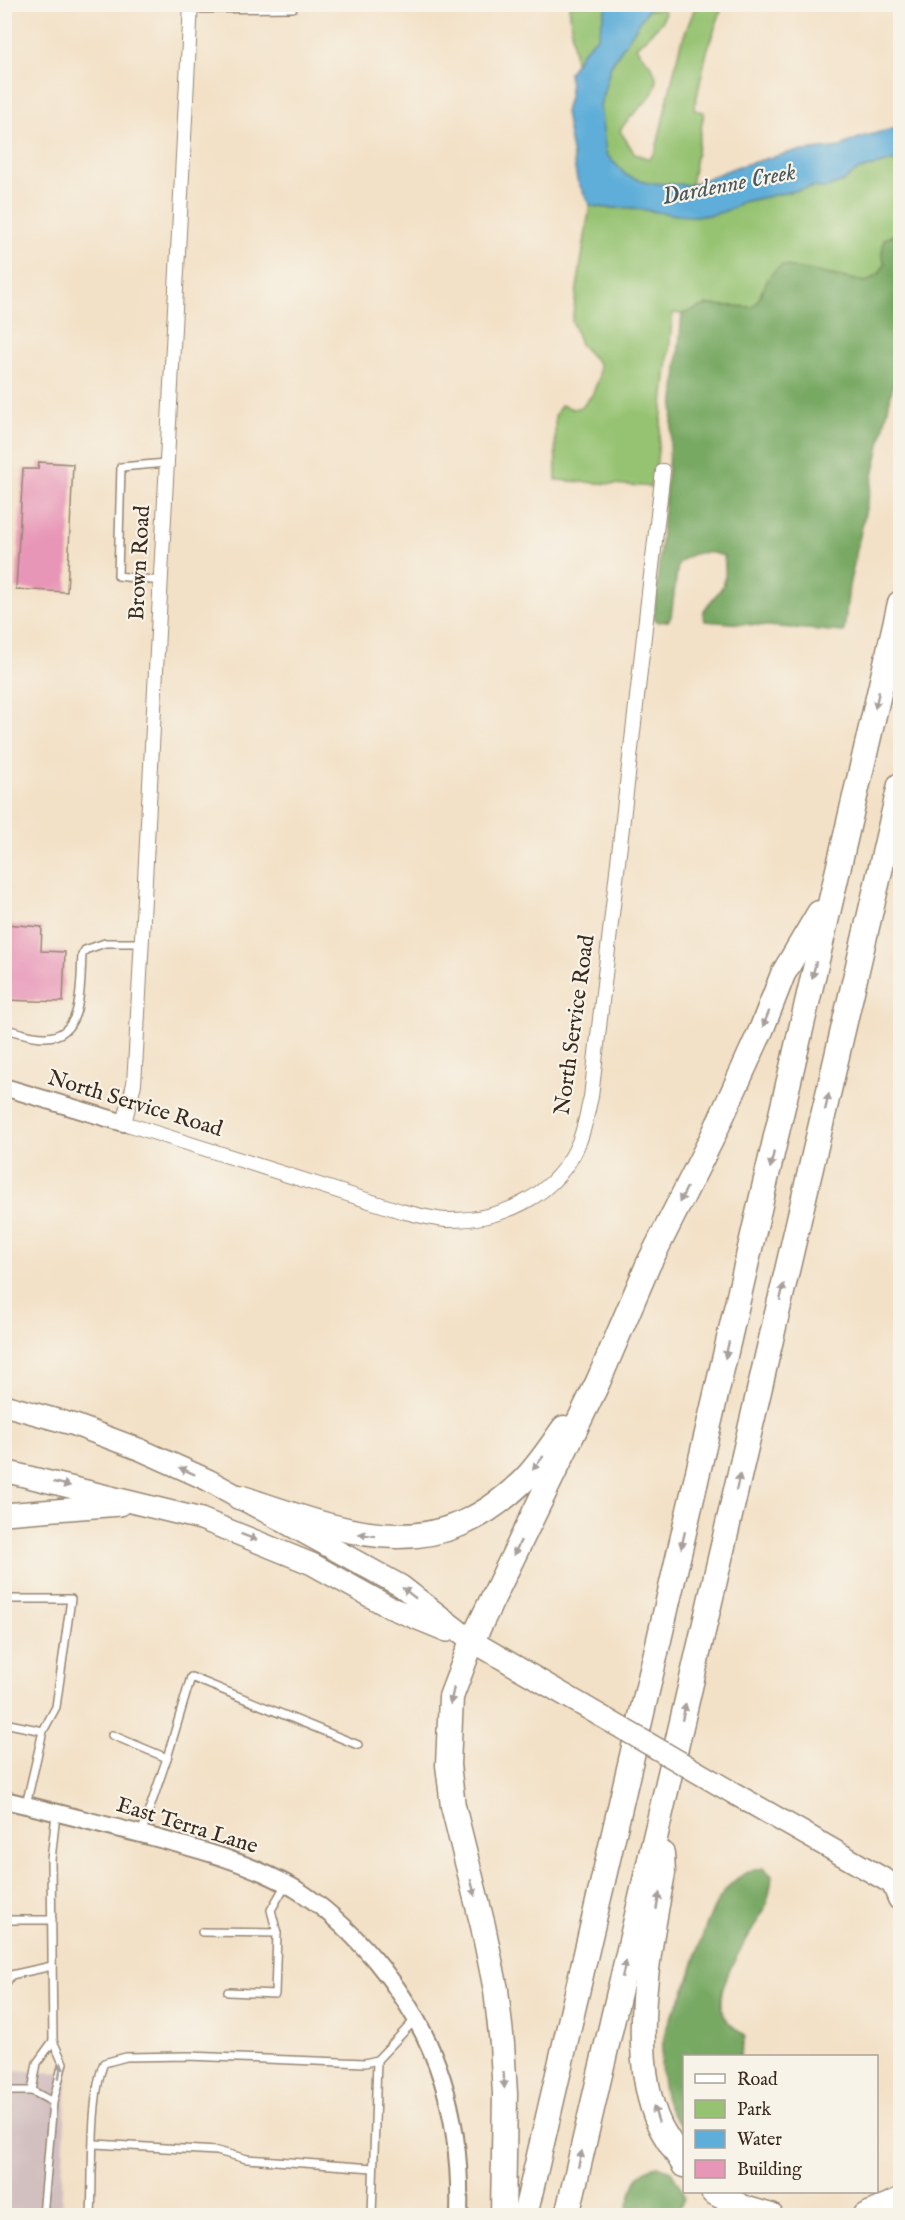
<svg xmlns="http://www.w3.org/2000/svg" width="905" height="2220" font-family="'IM FELL English',serif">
  <rect width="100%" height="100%" fill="#f7f3e8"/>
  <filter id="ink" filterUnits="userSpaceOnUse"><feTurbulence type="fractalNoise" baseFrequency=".0167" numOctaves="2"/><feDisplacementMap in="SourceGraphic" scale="12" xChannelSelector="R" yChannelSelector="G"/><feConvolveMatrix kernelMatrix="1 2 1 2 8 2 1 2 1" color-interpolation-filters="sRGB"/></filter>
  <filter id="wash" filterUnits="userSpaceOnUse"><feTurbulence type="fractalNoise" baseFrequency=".008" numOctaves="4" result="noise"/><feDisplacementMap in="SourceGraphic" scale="24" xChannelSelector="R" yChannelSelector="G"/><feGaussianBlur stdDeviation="1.35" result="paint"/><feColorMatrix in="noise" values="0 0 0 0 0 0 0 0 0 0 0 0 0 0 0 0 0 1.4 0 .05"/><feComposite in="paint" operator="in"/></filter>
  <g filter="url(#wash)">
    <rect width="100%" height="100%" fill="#f3e1c7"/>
    <path fill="#d2bfc0" d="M5,2070l62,3 -6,142 -56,1z"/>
    <g fill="#96c372" stroke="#687648" stroke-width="1.5">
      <path d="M569,5h38l-9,31 -23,27z"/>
      <path d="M696,5h27l-16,46 -13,59 10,2 -13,73c-18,-1 -38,1 -55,-5 -44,-15 -42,-77 -26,-112 10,-21 26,-38 37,-58l16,-1 2,3 -3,10 -26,25c5,9 13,14 17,22 15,26 -25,43 -33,62l15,23 15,5 6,-9 24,-104z"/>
      <path d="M900,159v74l-7,2 -11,19 3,10 -6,10 -13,8 -54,-11 -50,19 -3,10 -7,7 -45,-2 -25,9 -9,-1 -19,174 -98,-7 -1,-64 6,-11 12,4 9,-2 10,-12 7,-17v-14l-19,-20 -8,-23 18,-116c15,5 28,2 42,3 37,4 77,18 110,-6l70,-15 14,1 17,-6 13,-11z"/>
    </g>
    <g fill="#78a964" stroke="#5a6a41" stroke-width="1.5">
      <path d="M900,233v120l-51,233 -5,46 -139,-11 -2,-9c16,-26 26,-19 21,-56 -18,-6 -32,-5 -46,8l-7,53 -3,4 -10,1 -4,-4 28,-304 25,-9 45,2c15,-13 8,-27 30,-42l84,17 13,-8 6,-10 -3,-10 2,-15z"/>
      <path d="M764,1868l8,8c-1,11 -3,21 -7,32 -12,25 -54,77 -42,106 3,9 16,16 22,23l-5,19h-56v72c-23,-17 -26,-65 -20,-91 4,-20 17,-36 24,-55 14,-40 25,-109 76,-114z"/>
      <path d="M658,2166l13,5 12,20 1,7 -8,17h-51c8,-21 6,-45 33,-49z"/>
    </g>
    <path fill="#5faed9" stroke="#4d6c7c" stroke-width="1.5" d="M607,4l44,1 -40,60 -11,41 6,48 20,21 21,8 44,2 45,-18 56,-15 49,-5c17,-12 40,-14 59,-20v32l-44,12 -13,11 -17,6 -14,-1 -70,15c-33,24 -72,11 -110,6 -14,-1 -27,2 -42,-3l-13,-25 -12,-68 5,-19 -1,-20 13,-21 16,-16z"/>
    <g id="blocks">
      <g fill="#e896b7">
        <path d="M39,462l34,2 -6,128 -51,-3 7,-120h15z"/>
        <path d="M4,924l38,3 -1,24 24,1 -2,50 -59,-2z"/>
      </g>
    </g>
  </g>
  <g filter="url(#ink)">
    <use href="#blocks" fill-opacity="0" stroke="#978672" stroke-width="1.5"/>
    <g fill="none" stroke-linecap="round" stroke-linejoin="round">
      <g stroke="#978672" stroke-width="10">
        <g id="service">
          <path d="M190,9l103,-1"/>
          <path d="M160,581l-42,-5 3,-109 45,-4"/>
          <path d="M4,1029c13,2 29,9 42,8 39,0 34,-56 36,-82l3,-5 20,-7h36"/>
          <path d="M14,1599h57l-15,108 -13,24 -17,74"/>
          <path d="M4,1723l39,8"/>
          <path d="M112,1735l55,23 -26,76"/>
          <path d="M167,1758l24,-81 167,68"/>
          <path d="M4,1920h48"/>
          <path d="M202,1932l75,1"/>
          <path d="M4,1987l7,-12 41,-9"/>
          <path d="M228,1992l47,2 2,-61 -6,-23 15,-26"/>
          <path d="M4,2091h28l21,11 -10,114"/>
          <path d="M32,2091l5,-28 16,-22"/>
          <path d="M53,2102l10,-39 -10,-22 -2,-181 5,-46"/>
          <path d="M95,2144l122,7 30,8 126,9"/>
          <path d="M91,2216c2,-39 -1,-122 13,-153l22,-6 62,-1 177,7 12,-3 38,-40"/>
          <path d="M372,2216l5,-156"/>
        </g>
      </g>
      <g stroke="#978672" stroke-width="16">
        <path id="minor" d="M191,4l-55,1047 -2,33 -10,39 277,88c14,3 30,8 45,9 56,1 111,-24 133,-78 6,-14 8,-30 12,-45l72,-626"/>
      </g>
      <g stroke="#978672" stroke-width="20">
        <g id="tertiary">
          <path d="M4,1087l120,36"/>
          <path d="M4,1800c46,10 91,23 137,34 53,14 105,27 153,54 32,19 57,44 81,72 64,76 87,157 84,256"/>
        </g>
      </g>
      <g stroke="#978672" stroke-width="24">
        <g id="primary">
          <path d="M4,1405l71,20 66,25 67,30 193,106 71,55 110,64"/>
          <path d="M4,1471l197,48 111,45 79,44 56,23"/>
          <path d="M4,1514l116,-9"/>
          <path d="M735,1794l165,94"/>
        </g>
      </g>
      <g stroke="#978672" stroke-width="27">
        <g id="motorway">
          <path d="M239,1497c104,34 191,74 283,-15 16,-15 29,-36 42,-54"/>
          <path d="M662,1854l1,19c-14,71 -36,185 -3,253 7,14 17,26 24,39"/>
          <path d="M895,1886l5,12"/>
          <path d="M713,2192l31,16 27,8"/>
          <path d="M503,2216l2,-122 -3,-50 -6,-54 -13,-64 -30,-120 -5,-41 3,-68 21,-56 126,-259 50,-117 64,-127 50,-110 21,-54 36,-61"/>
          <path d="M525,2216l375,-1613"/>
          <path d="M567,2216l333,-1431"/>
          <path d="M865,2216l35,-16"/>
        </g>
      </g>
      <use href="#service" stroke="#fff" stroke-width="7"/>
      <use href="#minor" stroke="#fff" stroke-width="14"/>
      <use href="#tertiary" stroke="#fff" stroke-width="16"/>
      <use href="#primary" stroke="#fff" stroke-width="21"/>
      <use href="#motorway" stroke="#fff" stroke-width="24"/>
      <g stroke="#978672" stroke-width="24" stroke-linecap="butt">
        <path id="primary-bridge" d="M582,1705l153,89"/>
      </g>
      <use href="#primary-bridge" stroke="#fff" stroke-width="21"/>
    </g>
    <defs><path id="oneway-solid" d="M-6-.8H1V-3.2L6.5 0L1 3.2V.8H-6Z" transform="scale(1.5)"/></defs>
    <g fill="#a79f9a">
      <use href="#oneway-solid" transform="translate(877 700) rotate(103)"/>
      <use href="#oneway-solid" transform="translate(814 970) rotate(103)"/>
      <use href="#oneway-solid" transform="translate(766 1019) rotate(112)"/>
      <use href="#oneway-solid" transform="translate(827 1102) rotate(-77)"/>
      <use href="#oneway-solid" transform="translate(772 1160) rotate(103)"/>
      <use href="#oneway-solid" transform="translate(683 1195) rotate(117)"/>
      <use href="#oneway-solid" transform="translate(782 1292) rotate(-77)"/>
      <use href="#oneway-solid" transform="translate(727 1350) rotate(103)"/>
      <use href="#oneway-solid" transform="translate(538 1463) rotate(128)"/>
      <use href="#oneway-solid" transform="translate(187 1471) rotate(-156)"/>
      <use href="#oneway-solid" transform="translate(738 1482) rotate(-77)"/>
      <use href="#oneway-solid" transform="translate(62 1484) rotate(13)"/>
      <use href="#oneway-solid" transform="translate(367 1535) rotate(-173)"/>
      <use href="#oneway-solid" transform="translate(249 1537) rotate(21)"/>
      <use href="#oneway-solid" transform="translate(683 1540) rotate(103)"/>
      <use href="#oneway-solid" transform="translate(517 1548) rotate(116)"/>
      <use href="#oneway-solid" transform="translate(409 1593) rotate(-142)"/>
      <use href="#oneway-solid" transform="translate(452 1696) rotate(102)"/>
      <use href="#oneway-solid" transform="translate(684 1712) rotate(-77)"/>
      <use href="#oneway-solid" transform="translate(473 1888) rotate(75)"/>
      <use href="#oneway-solid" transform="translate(658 1901) rotate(-79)"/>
      <use href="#oneway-solid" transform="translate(624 1969) rotate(-77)"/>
      <use href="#oneway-solid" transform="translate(60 2071) rotate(-81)"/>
      <use href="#oneway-solid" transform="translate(504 2080) rotate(87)"/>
      <use href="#oneway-solid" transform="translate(656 2114) rotate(-108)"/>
      <use href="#oneway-solid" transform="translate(580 2159) rotate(-77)"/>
    </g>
  </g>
  <g text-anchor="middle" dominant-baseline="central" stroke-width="4.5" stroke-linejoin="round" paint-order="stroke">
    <g font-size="22" fill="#3b2a1e" stroke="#f7f3e8">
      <text transform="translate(140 563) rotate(-87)">Brown Road</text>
      <text transform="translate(575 1025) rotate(-82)">North Service Road</text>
      <text transform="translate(135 1104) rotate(17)">North Service Road</text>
      <text transform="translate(187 1826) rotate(17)">East Terra Lane</text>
    </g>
    <g font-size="24" font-style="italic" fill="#48585f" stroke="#f7f3e8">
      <text transform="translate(729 185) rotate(-11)">Dardenne Creek</text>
    </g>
  </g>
  <rect width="905" height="2220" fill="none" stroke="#f7f3e8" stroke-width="24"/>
  <rect x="683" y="2055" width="195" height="138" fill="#f7f3e8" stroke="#aca397" stroke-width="1.5"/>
  <rect x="695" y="2074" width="30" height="9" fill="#ffffff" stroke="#aca397" stroke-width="1.5"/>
  <text x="737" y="2085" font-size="18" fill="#3b2a1e">Road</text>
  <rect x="695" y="2100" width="30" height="18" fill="#96c372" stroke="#aca397" stroke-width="1.5"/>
  <text x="737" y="2115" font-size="18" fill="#3b2a1e">Park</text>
  <rect x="695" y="2130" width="30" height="18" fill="#5faed9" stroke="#aca397" stroke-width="1.5"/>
  <text x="737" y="2145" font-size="18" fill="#3b2a1e">Water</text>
  <rect x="695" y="2160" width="30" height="18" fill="#e896b7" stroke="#aca397" stroke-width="1.5"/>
  <text x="737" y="2175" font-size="18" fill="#3b2a1e">Building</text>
</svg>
